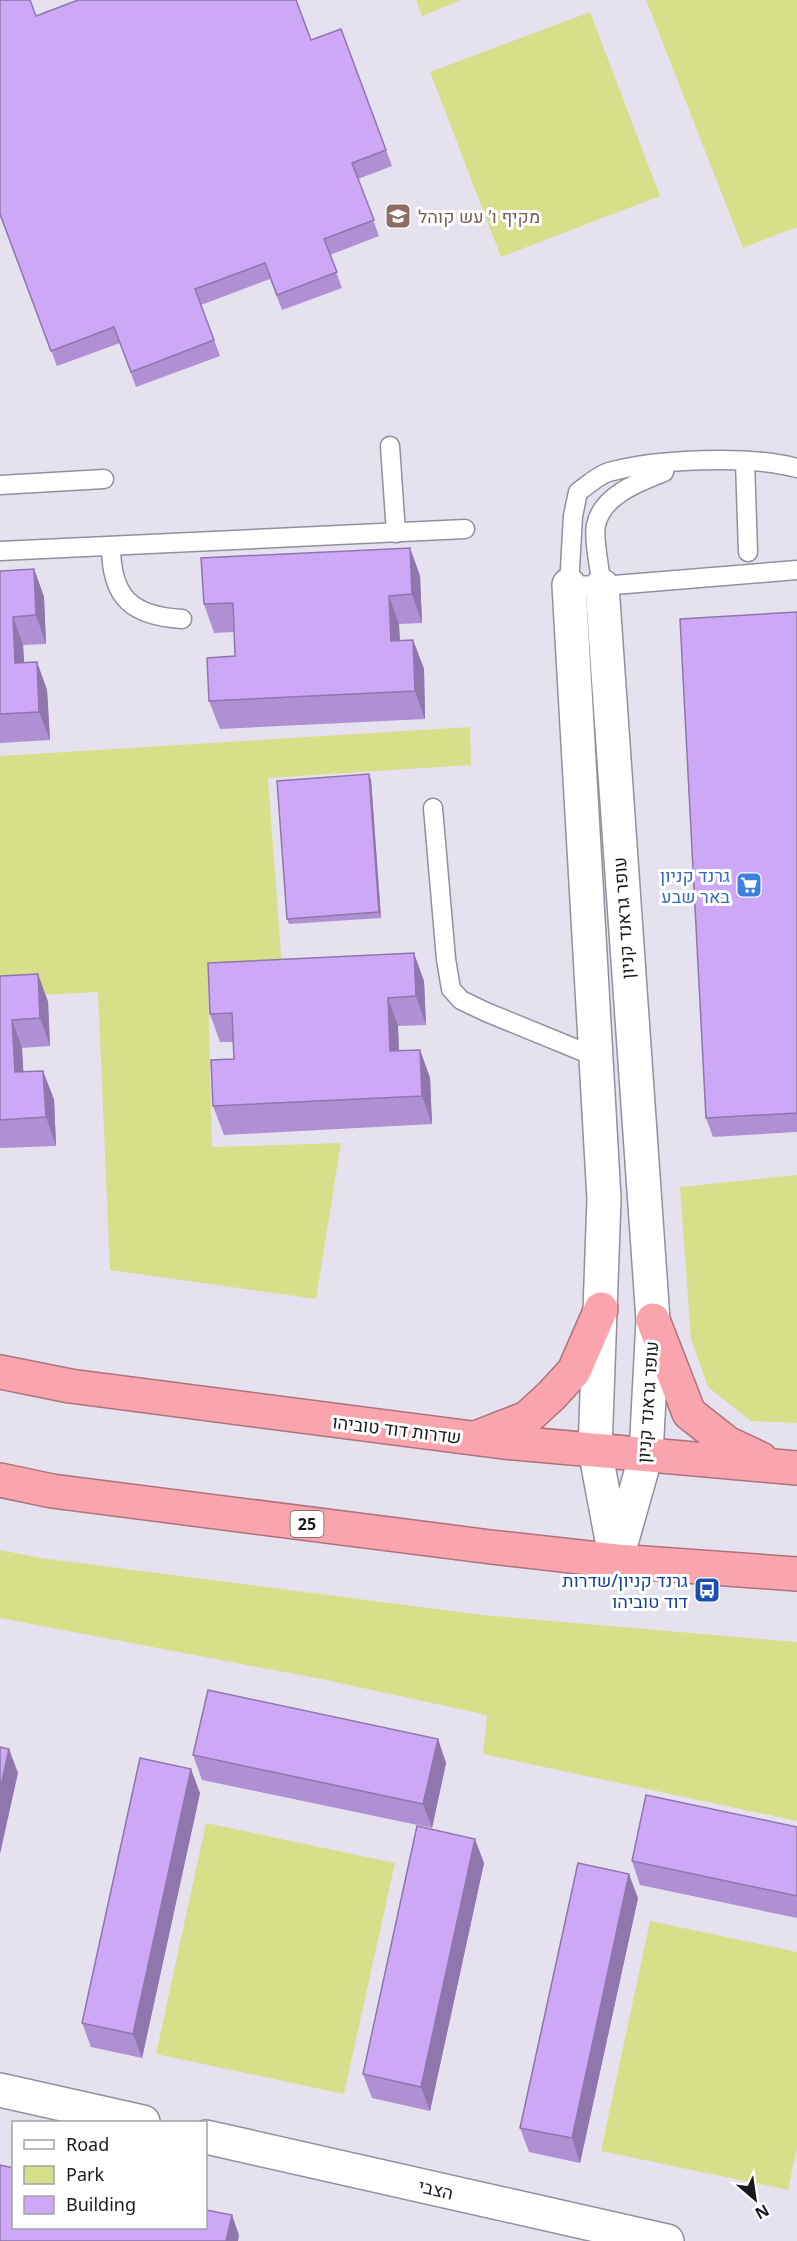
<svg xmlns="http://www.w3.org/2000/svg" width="797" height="2241" font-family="'Noto Sans',Heebo,sans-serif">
  <rect width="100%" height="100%" fill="#e6e1ef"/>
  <g fill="#d8df8a">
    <path d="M416,0h45l-39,16z"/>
    <path d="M646,0h151v227l-54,21z"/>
    <path d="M590,12l70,184 -159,61 -71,-185z"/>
    <path d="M470,727l1,38 -203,13 15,204 -75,5 4,160 129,-4 -25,156 -206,-29 -12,-278 -98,5v-241z"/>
    <path d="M797,1175v248l-46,-2 -43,-34 -17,-48 -11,-152z"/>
    <path d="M0,1550l41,8 442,57 314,27v179l-314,-67 4,-39 -161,-35 -326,-62z"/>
    <path d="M206,1823l189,40 -51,231 -188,-40z"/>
    <path d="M650,1921l147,31v195l-9,43 -187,-39z"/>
  </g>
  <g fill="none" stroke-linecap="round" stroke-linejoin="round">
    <g stroke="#938f9c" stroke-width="21">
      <g id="lane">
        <path d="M390,446l6,87"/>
        <path d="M745,462l3,90"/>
        <path d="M797,468c-47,-13 -141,-9 -188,4 -11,3 -22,14 -31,20l-5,24 -4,69 33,1 195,-16"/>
        <path d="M0,485l104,-6"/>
        <path d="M111,546c0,52 21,70 71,73"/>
        <path d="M0,551l465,-22"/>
        <path d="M602,586c-2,-14 -9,-50 -6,-61 6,-30 45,-44 68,-53"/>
        <path d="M433,808l13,151 5,30 10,11 25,12 110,45"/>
      </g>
    </g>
    <g stroke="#938f9c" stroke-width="36">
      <g id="street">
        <path d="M569,585l35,614 -9,251 20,106"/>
        <path d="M602,586l51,734 -7,135 -30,106"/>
        <path d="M0,2090l143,32"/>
        <path d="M206,2137l461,104"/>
      </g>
    </g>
    <g stroke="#ac747b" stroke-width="36">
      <g id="highway">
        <path d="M653,1320l36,93 38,30 34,16"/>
        <path d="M0,1372l70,14 433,56 294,26"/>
        <path d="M478,1437l49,-19 24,-22 23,-25 27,-62"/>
        <path d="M0,1480l52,11 439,56 125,14 181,13"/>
      </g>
    </g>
    <use href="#lane" stroke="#fff" stroke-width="18"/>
    <use href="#street" stroke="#fff" stroke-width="33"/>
    <use href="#highway" stroke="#faa5ae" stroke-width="33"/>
  </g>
  <g fill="#af90d4">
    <path d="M36,16l275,24 30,-11 51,137 -34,13 21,57 -49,19 12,33 -60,22 -12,-31 -69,26 19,51 -84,31 -16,-44 -63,23 -57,-152z"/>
    <path d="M410,548l10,28 2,47 -23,1 1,17 13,-1 11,29 1,50 -205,10 -11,-28 26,-45 -1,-24 -20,1 -10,-29z"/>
    <path d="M34,569l10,28 2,47 -23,1 1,17h13l10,28 3,50 -50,3v-172z"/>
    <path d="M797,612v520l-84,5 -7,-19z"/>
    <path d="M371,780l10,138 -92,6 -2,-5z"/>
    <path d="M38,974l10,28 2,44 -28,2 1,24 31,27 2,47 -56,2v-172z"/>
    <path d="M424,981l2,44 -28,1 1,24h21l10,28 2,46 -208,11 -11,-29 21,-47 -1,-17h-13l-10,-28z"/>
    <path d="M438,1739l8,24 -14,65 -230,-48 -9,-25z"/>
    <path d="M200,1793l-58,265 -51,-11 -9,-24z"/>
    <path d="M797,1827v91l-157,-33 -8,-24z"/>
    <path d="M484,1863l-54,248 -58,-13 -9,-24z"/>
    <path d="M638,1898l-58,265 -51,-11 -9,-24z"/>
  </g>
  <g fill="#8f76ac">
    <path d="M410,548l10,28 2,47 -10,-29z"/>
    <path d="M34,569l10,28 2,47 -10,-29z"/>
    <path d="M389,596l10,28 2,46 -10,-29z"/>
    <path d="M13,617l10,28 3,46 -11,-28z"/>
    <path d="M413,640l11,29 1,50 -10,-28z"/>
    <path d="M37,662l10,28 3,50 -11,-28z"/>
    <path d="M369,774l2,6 10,138 -2,-6z"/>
    <path d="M414,953l10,28 2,44 -10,-29z"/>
    <path d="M38,974l10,28 2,44 -10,-28z"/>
    <path d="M388,998l10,28 2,53 -10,-28z"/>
    <path d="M12,1020l10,28 3,53 -10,-29z"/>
    <path d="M420,1050l10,28 2,46 -10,-28z"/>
    <path d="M43,1071l11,28 2,47 -10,-29z"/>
    <path d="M438,1739l8,24 -14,65 -9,-24z"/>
    <path d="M9,1749l9,24 -18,81v-64z"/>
    <path d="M191,1769l9,24 -58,265 -9,-24z"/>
    <path d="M475,1839l9,24 -54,248 -9,-24z"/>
    <path d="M629,1874l9,24 -58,265 -8,-25z"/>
    <path d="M232,2215l7,20 -1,6h-12z"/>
  </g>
  <g fill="#cca8f6" stroke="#8f76ac" stroke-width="1.5">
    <path d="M0,0h30l6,16 42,-16h218l15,40 30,-11 45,121 -34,13 22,57 -50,19 13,33 -60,23 -12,-32 -70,26 19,51 -83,32 -17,-45 -63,24 -51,-137z"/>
    <path d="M410,548l2,46 -23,2 2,45 22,-1 2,51 -206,10 -2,-43 28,-2 -2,-53 -29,1 -3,-46z"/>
    <path d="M34,569l2,46 -23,2 2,46 22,-1 2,50 -39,2v-143z"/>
    <path d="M797,612v501l-91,5 -26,-499z"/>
    <path d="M369,774l10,138 -92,7 -10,-138z"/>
    <path d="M414,953l2,43 -28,2 2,53 30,-1 2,46 -209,10 -2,-46 23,-1 -2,-46 -22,1 -2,-51z"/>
    <path d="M38,974l2,44 -28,2 3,52 28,-1 3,46 -46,3v-144z"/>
    <path d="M208,1690l230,49 -15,65 -230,-49z"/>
    <path d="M0,1747l9,2 -9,41z"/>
    <path d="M140,1758l51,11 -58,265 -51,-11z"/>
    <path d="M646,1795l151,32v69l-165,-35z"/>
    <path d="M417,1826l58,13 -54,248 -58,-13z"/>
    <path d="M578,1863l51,11 -57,264 -52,-10z"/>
    <path d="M0,2165l14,3v60h192v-18l26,5 -6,26h-226z"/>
  </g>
  <defs>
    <g id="school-square" transform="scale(1.35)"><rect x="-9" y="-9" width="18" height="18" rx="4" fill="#8d6e63" stroke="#fff"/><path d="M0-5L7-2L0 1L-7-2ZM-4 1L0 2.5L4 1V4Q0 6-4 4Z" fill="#fff"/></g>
    <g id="supermarket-square" transform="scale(1.35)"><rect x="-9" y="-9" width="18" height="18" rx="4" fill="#3f7fe0" stroke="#fff"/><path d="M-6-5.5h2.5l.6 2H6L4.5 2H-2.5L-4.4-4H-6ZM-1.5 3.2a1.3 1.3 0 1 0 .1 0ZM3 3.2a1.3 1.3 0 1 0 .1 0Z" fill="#fff"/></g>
    <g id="bus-square" transform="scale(1.35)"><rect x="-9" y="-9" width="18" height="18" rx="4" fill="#1a4fb4" stroke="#fff"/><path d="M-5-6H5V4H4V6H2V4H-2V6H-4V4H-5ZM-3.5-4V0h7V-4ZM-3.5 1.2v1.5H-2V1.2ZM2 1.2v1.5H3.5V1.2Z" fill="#fff"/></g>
  </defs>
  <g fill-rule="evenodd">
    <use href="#school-square" x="398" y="216"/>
    <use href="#supermarket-square" x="749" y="885"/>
    <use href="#bus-square" x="707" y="1590"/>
  </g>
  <g text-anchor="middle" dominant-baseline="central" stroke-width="6" stroke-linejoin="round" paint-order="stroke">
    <rect fill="#fff" stroke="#5f5e61" stroke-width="1.5" x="290.5" y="1511" width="33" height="26" rx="4.5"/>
    <g font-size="16" font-weight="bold" fill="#1a191d">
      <text x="307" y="1524">25</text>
    </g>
    <g font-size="18" fill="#785e54" stroke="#fff" text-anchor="start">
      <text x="418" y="216">מקיף ו׳ עש קוהל</text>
    </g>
    <g font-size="18" fill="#366cbe" stroke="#fff" text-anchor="end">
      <text x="730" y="875">גרנד קניון<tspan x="730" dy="21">באר שבע</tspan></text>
    </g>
    <g font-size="18" fill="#1a191d" stroke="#fff">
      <text transform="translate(623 918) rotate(-94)">עופר גראנד קניון</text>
      <text transform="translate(647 1402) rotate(-86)">עופר גראנד קניון</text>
      <text transform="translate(397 1429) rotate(7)">שדרות דוד טוביהו</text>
      <text transform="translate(436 2189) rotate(13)">הצבי</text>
    </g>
    <g font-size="18" fill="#164399" stroke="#fff" text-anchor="end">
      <text x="688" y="1580">גרנד קניון/שדרות<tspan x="688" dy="21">דוד טוביהו</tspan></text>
    </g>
  </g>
  <rect x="12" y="2121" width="195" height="108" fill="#ffffff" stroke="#a3a3a5" stroke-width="1.5"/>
  <rect x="24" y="2140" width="30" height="9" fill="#ffffff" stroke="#a3a3a5" stroke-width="1.5"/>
  <text x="66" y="2151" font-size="18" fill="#1a191d">Road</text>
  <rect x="24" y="2166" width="30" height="18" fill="#d8df8a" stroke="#a3a3a5" stroke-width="1.5"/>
  <text x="66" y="2181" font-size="18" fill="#1a191d">Park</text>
  <rect x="24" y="2196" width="30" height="18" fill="#cca8f6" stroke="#a3a3a5" stroke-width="1.5"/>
  <text x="66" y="2211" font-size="18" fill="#1a191d">Building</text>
  <g transform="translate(755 2199) rotate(151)" stroke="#ffffff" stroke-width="4.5" paint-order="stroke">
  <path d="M0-4.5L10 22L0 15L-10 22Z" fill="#1a191d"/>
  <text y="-9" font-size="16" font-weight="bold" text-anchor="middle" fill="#1a191d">N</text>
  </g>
</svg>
